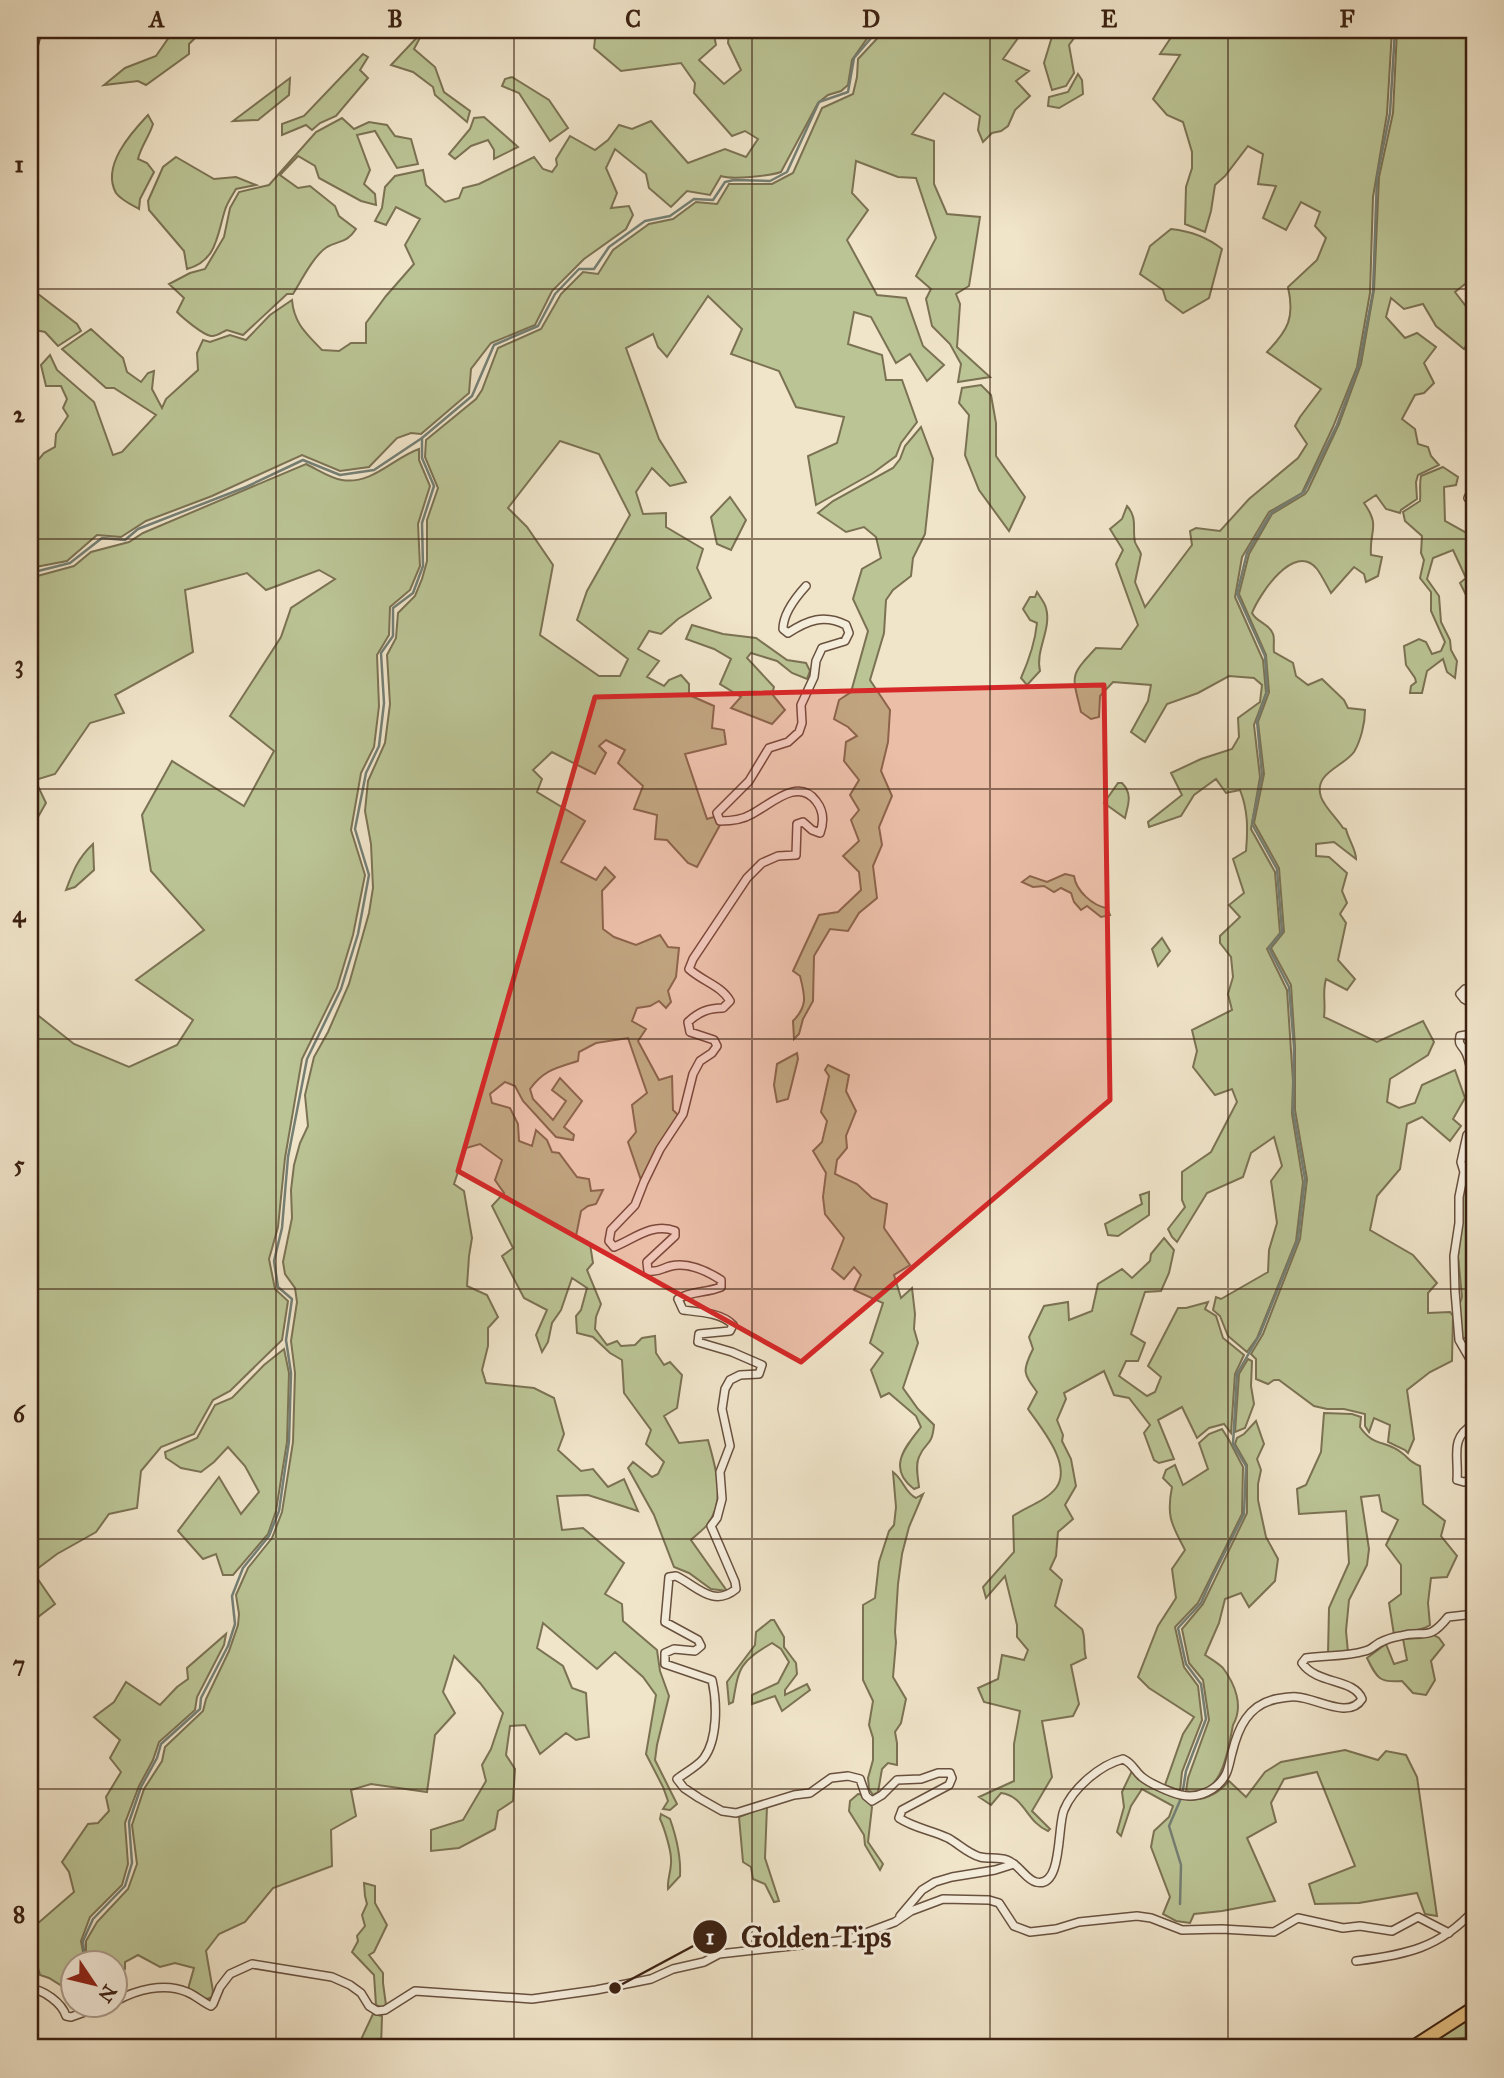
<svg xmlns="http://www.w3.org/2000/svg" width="1504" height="2078" font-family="'IM FELL Great Primer',serif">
  <rect width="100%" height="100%" fill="#f0e4c9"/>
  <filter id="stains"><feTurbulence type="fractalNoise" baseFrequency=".00286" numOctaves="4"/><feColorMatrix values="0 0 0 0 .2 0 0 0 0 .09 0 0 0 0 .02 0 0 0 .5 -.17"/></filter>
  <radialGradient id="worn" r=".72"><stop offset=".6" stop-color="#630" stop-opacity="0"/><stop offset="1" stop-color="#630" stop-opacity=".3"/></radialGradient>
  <g fill="#bbc495" stroke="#7b7253" stroke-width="2" fill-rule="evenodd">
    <path d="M174,30h24l2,3 -11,11v10l-43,31 -8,-4 -34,4 21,-17 31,-12z"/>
    <path d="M424,30l-10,19 21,18 9,25 26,19 -3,11 -32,-27 -2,-8 -20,-15 -22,-7z"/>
    <path d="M596,30h117l3,15 -17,15 25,24 17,-14 -13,-27 1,-11 4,-2h140l-21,30 -4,25 -7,6 -13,4 -10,8 -37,69c-12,4 -49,8 -60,4l-11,19 -23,-4 -16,16 -22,-19 -3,-14 -31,-25 -9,19 11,25 -6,15 18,-2 4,9 -7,14 -42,30 -32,32 -17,34 -44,18 -20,26 -2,24 -48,41 -10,-1 -14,5 -28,29 -29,4 -38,-16 -90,41 -66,25 -25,16 -24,-2 -30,26 -37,7v-106l4,3 10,-12 11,-6 1,-13 12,-18 -5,-8 4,-9 -6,-13h-15l-5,-21 9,-10 7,15 37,32 19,53 9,-3 34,-37 -42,-27h-8l-44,-39 29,-20 32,29 4,14 14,10 7,-9 6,-2 -2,18 10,19 4,-9 32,-29 -1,-17 6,-13 7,2 20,-7 16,5 24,-25 22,-15c2,24 15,34 30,50l17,1 12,-8h15v-20l20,-27 28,-32 -9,-19 15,-26 -24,-12 -10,18 -11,-4 7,-13 3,-21 10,-11 28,-6 3,15 19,17 14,-4 4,-10 16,-4 55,-27 9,12 9,3 5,-7 -1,-6 14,-23 25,14 13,-10 11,-15 13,4 19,-8 37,42 37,-14 21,8 12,-18 -13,-8 -13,5 -38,-43 1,-10 -14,-20 -60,8 -27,-23z"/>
    <path d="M885,30h117l16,8 -15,21 26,12 -13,10 14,15 -15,14 -7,16 -7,5 -9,2 -9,9 -5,-12 2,-14 -36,-23 -32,41 22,7v43l13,30 33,3 -11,69 -13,8 4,10 -3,43 33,30 -32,5 3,-18 -11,-20 -18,-18 -6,-27 5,-10 -15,-13 20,-38 -20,-60 -18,-1 -42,-16 -4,32 16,17 -21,30 30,55 29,3 17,48 21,19 -17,16 -17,-27 -14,9 -25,-46 -17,-5 -6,32 34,11 4,25h16l15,42 -16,21 -5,13 -23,17 -57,32 -8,-49 29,-13 7,-26 -48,-10 -17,-36 -48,-17 11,-25 -34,-33 -41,61 -9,-10 -5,-13 -27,14 33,91 27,43 -16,4 -18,-18 -16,24 7,22 23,-1v14l37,22 -6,19 14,30 -33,21 -17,15 -12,-3 -11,18 21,12 -12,16 17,9 5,-6 12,-5 8,9v11l25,11 -2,22 12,2 2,14 -41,10 22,65 7,-2 6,8 -23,42 -9,-4 -21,-23 -12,-1 2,-24 -23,-6 9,-23 -25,-23 7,-13 -19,-10 -7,6 7,7 -11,21 -43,-22 -19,18 9,9 -5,13 48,29 -24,41 35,18 9,-13 10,10 -13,14 1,38 11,8 22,8 24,-10 8,12 11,1 -3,29 -8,14 3,11 -5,6 -7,-7 -9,5 -13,2 -5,13 14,8 -8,12 21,39 13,-4 1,34 5,5 -37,65 -13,-38 8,-10 -4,-27 15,-12 -19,-55 -32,5 -17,9 -1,9c-22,7 -34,9 -48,28l3,10 20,21 13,-19 -14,-11 8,-12 22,23 -18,26 10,8 -1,5 -17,-3 -33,-36 -8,-15 -10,-4 -15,12 2,9 18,5 8,16 1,17 13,5 4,-16 11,10 5,12 7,1 18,24 12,2 2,12 12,-1 -7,14 -8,2 -7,5 -5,25 14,8 3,19 -6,7 14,34 -5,13 -1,12 12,16 10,-4 4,5 14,-1 7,-7 13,-2 1,17 8,12 6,-3 12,13 -5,33 -13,8 15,27 29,-3c7,26 19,60 -1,85 -4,5 -11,10 -16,15l36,51 -16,-2 -22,-16 -15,-6 -20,-52 -26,-47 5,-6 19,15 6,-3 6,-12 -18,-18 5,-14 -27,-37 -2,-33 -12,-7 -17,-16 -16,-4 -1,-17 5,-6 6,-22 -15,-10 -11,32 -9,13 -4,19 -6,10 -6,-17 11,-25 -23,-12 -22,-42 11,-8 -21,-42 12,-13 -9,-13 7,-20 -22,-16 -14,4 -12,36 10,7 8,47 -3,18 -2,30 20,9 11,22 -10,11v18l-6,24 4,13 48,5 20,10 10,36 -6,16 23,21 12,-2 15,18 16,-8 14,32 -50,-16 -31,1 5,34 21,-2 41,35 -19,31 17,10 1,17 34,29 3,21 9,25 -12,49 -2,15 22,44 -7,6 -7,-1 5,-8 -5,-14 -17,-33 10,-59 -13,-18 -28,-25 -18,17 -54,-46 -6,25 26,18 9,22 14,5 3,44 -13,3 -10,-7 -26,21 -15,-29 -15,1 -4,29 9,14 -2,32 -15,10 -3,18 -36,19 -28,3v-21l32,-10 23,-39 -4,-16 9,-16 12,-36 -23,-30 -26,-27 -11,36 12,21 -20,22 -8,57 -56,-8 -20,6 5,26 -25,14 1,36 -59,22 -28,34 -26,12 -13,17 7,40 -1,6 -5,2 -12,-4 -7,-6 6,-21 -19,-5 -15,4 -22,-12 -13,7v7l-9,15v-22h-30v-21l11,-19 31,-33 9,-25 -5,-39 12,-36 18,-28 3,-14 38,-36 3,-12 23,-48 9,-26 1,-11 -3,-19 12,-27 24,-30 10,-26 11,-70 2,-69 -4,-32 6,-39 -2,-14 -10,-14 -2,-12 9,-44 -1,-28 3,-25 6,-22 8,-17 -3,-31 9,-38 14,-25 21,-48 20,-71 4,-25 -2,-44 -6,-33 3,-30 17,-38 5,-39 -3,-49 9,-17 2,-25 17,-17 7,-17 5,-18v-41l11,-32 -13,-31 1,-17 50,-41 6,-9 16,-42 43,-19 20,-35 22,-22 15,2 15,-24 36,-26 24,-5 23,-17 21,2 12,-20h43l21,-11 29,-65 31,-14 4,-17 1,-18zM560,441l39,13 31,61 -43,76 -10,29 51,39 -8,17h-21l-59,-41 13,-70 -26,-38 -19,-19z"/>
    <path d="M1054,30h26l-11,15 5,28 -8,13 -14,4 -8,-27z"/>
    <path d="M1176,30h216l-5,84 -14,83 -3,96 -13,74 -24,60 -31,66 -33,19 -27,45 -7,40 28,63 3,33 -12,32 6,52 -9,52 24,43 5,61 -13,16 20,41 6,91 -1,33 11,68 -7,59 -39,97 -10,14 -19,-16 -8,-20 -7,-6 3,-13 5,2 47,-27 1,-22 8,-27 -6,-42 11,-15 -8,-29 -23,16 -8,24 -36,16 -30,49 -5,-5 -4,-8 17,-22 -3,-7v-28l29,-20 26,-50 -5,-13 -17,6 -22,-28 4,-16 -5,-21 40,-20 -4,-16 5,-17 -2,-20 -11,-14v-7l20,-19 -11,-12 15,-12 -11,-34 13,-8c2,-22 2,-41 -6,-61l-14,3 -10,-14 -22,16 -13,21 -32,11 -1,-5 34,-27 -11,-22 30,-14 31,-10 7,-12 -1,-19 22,-16 2,-17 -8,-7 -25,-2 -31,17 -31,11 -22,38 -14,-10 17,-31 3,-16 -38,-3 -13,14 -1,21 -8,2 -10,-7c-9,-38 -12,-35 15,-64l25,1 17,-24 -22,-61 7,-14 -13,-21 12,-10 5,-13c11,12 5,23 8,36 1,3 5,9 6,12l-6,28 10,25 47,-62 -2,-14 6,-3 24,3 29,-32 49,-41 9,-14 -12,-18 5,-9 21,-28 -54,-37c21,-22 28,-34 21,-65l29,-27 9,-22 -11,-12 5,-14 -19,-10 -15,28 -23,-12 13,-32 -18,-2 5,-30 -15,-8 -23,30 -10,9 -4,26 -6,21 -20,-8 1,-37 6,-19v-16l-9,-30 -16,-7 -14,-16 27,-44 -20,-1z"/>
    <path d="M1397,30h77v247l-19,15c17,23 30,31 9,57l-28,-23 -13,-22 -19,5 -13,-11 -5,19 19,21 12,-5 19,14 -12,16 10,20 -10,10 -9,2 -13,24 13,10 3,15 10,3 3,9 8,9 -21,10 -2,7 1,17 -16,11 -1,3 -14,-4 -10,-14 -12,8c17,24 5,27 7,52l11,2 -4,19 -12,6 -2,-8 -10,-7 -23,26c-4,-7 -10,-19 -14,-24 -23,-28 -58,26 -65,44 5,10 17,10 21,21 2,4 0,12 1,18l19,11 3,13 12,9 14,-6 22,21 4,8 17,2c0,13 -4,30 -11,42 -11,15 -41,21 -33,45 4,11 16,21 22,31l3,1c2,10 10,20 10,30l-22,-17 -18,2v12l13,1 18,16 -5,18 5,12 -7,11 6,9 -8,37 17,19 -8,11 -21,-11c-4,14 0,23 -2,38l53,25 46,-21 11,21 -6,13 -38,24 -3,23 12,6 16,-5 7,-18 33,-15 10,28 -12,21 8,7 -11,15 -28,-24 -15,7 -7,45 -23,27 -7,34 43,25 24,28 -9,10v20l22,-1 3,4 -1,45 -22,11 -23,18 7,49 -6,14 -3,-3 -17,-8 2,-17 -16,-7 -5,14 -4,-6v-12l-21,-5h-17l-13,-3 -35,-26h-5l-6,4 -12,-5v-20l-5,-5 12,-20 37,-95 7,-60 -12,-69v-63l-4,-62 -20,-37 13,-16 -5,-64 -25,-45 10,-49 -6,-52 11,-30 -3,-37 -27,-61 10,-40 23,-40 33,-20 3,-4 31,-66 22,-60 13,-74 5,-113 14,-64z"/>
    <path d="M363,54l5,3 -8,13 8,8 -32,38 -16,7 -8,7 -6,-5 -24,10v-11l22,-8z"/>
    <path d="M1078,74l4,6 1,14 -24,14 -11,-2 1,-9 19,-5z"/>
    <path d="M512,77l37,23 19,28 -18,13 -31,-48 -17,-7 3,-7z"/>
    <path d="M290,78l-1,17 -31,25 -25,1z"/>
    <path d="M148,115l5,9c-4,13 -12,22 -15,35l9,4 7,9 -14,27 -1,10c-7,-4 -18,-9 -23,-16 -15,-27 15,-60 32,-78z"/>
    <path d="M484,117l34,30 -24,12v-9l-6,-10 -17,6 -16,13 -6,-5 21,-25 4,-11z"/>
    <path d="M342,118l12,11 15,-7 18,3 8,11 16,3 7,25 -21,4 -22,-37 -18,4 13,35 -6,14 11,10 1,11 -15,-4 -42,-23 -4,-12 -17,-10 -18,19 18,13 12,-2 25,20 4,10 17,13c-9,14 -16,11 -29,18 -13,8 -26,34 -34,47h-6l-44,41 -16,-5c-5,2 -11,7 -16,6 -8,-1 -28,-18 -34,-24l7,-14 -15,-14 21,-11 15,-4 19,-32 6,-29 9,-16 30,-7 47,-53z"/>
    <path d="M176,157l38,22 22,-2 20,8 -20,4c-4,7 -9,14 -11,21 -8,25 -8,51 -38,59l-3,-18 -35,-41 -1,-9 15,-34z"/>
    <path d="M1171,229c19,2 36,8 51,20l-13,49 -26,15 -17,-13 -3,-10 -23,-16 10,-28z"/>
    <path d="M33,290l44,34 4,7 -23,15 -13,-14 -15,-3v-37z"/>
    <path d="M981,385l10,10 5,28v33l29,41 -16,34 -30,-41 -14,-35 4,-40 -10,-12 3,-15z"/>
    <path d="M921,427l12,32 -8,75 -12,24 -2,18 -18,14 -7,10 -2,33 -14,47 20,30 -2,32 -7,29 11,25 -13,31 3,18 -9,21 4,32 -18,15 -11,18 -18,-2 -16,27 -1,45 -10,18 -4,15 -5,5 -1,-18c15,-15 12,-25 7,-45l-7,-5 26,-56 19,-3 23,-22 -2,-18 -16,-16 16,-15 -8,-21 8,-10 -9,-15 9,-15 -15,-19 2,-19 11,-6 -9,-9 -14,-8 5,-19 12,-8 17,-61 -15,-32 9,-30 19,-11 -5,-21 -12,-10 -18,5 -28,-19 15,-12 60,-33 7,-9 5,-13z"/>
    <path d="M419,449v11l11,26 -12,38 2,42 -10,24 -20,17 -1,28 -12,20 2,51 -5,41 -13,26 -10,57 14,45 -12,60 -16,53 -35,71 -17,99 -7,69 -9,32 6,30 13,12 -6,39 -52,51 -17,9 -19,34 -33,13 -20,24 -4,37 -28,6 -13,18 -39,22 -24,18 22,32 -17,13 -8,-3v-605l44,35 55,23 48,-22 16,-25 -57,-40 68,-50 -53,-59 -9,-56 30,-54 72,45 30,-55 -44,-35 51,-79 10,-29 44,-29 -16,-9 -53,20 -19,-17 -62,17 8,62 -78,43 9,18 -34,10 -35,51 -20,6 11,23 -16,28v-253l44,-12 17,-14 38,-10 14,-9 163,-69c11,5 24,14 36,16 30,5 51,-22 77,-31z"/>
    <path d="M1443,467l15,10 -2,8 -12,2 1,34 29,16v67l-3,1 -11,-22 6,-5 -13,-28 -20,8 -6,21 12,17 2,26 9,18 1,10 6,11 -2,17 -8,-6 -4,-13 -16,12 -5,22h-12l1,-7 5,-4 -1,-4 -9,-13 -2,-19 15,-7 7,3 6,12 9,-3 4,-9 -14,-31v-19l-11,-14 4,-18 -3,-7 1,-17 -17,-15 -2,-9 17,-11c1,-9 -1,-16 1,-25z"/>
    <path d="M730,497l16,23 -15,30 -14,-6 -6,-27z"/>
    <path d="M1037,592c3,5 8,11 9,16 6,21 -11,42 -6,63l-13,14 -6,-7c8,-18 14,-35 16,-55l-7,-3 -7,-11 7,-12h5z"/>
    <path d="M692,625l31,9 33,4 31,22 19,3 4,8 -3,8 -15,-6 -15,-12 -26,-8 -4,5 27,29 -2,7 13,16 -13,14 -41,-16 10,-11 -21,-13 11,-25 -17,-10 -28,-10z"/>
    <path d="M1118,783h4c11,11 6,22 3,35l-21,-15z"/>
    <path d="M93,844l1,26 -19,17 -9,3c7,-19 12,-32 27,-46z"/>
    <path d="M1065,874l9,2c2,15 19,30 33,32l3,7 -9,2 -14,-11 -6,4 -7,-8 -3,-9 -10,-5 -7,4 -10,-6 -11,1 -11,-5 8,-6 17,6z"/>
    <path d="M1162,938l8,13 -12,15 -6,-17z"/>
    <path d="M797,1053l1,6 -10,40 -11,3 -3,-17 3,-21z"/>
    <path d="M828,1065l21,10 -3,16 10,20 -10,25 1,12 -10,12 -2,14 22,10 15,14 15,6 -3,24 26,37 -16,10 7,23 11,-10 3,26 -1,15 4,14 -15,45 15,21 16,16c-2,23 -9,16 -15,32 -4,9 -1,20 0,30l-5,2c-28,-21 -8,-43 7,-62l-5,-11 -27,-23 -8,4 -10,-27 12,-17 -13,-10 13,-40 -29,-13 7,-15 -7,-8 -10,12 -12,-10 12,-31 -19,-24 -2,-17 3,-24 -13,-22 9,-9 5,-21 -6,-9 8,-36 -4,-6z"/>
    <path d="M1474,1168v167l-12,4 -4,-30 4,-12 -4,-41 4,-59 6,-28 4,8z"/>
    <path d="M1149,1192v23l-31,21 -10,-1 -3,-11 37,-20 -2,-9z"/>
    <path d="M1164,1238l10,12 -5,23 -8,18 -16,1 -14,42 14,9 -7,18h-12l-7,15 28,20 8,-4 6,-15 -13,-11 30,-58h8l22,-6 -3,7 11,7 7,22 21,17 -9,19 -4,59 -7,-9 -15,4 -12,10 -15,-31 -24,13 16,39 -15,4 -5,-3 -10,-27 6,-8 -21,-27 -15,-3 -10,-24 -40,22 2,6 -9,21 6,15 -1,6 9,18 5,27 -11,19 8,14 -15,13 -2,24 -6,13 12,11 -7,26 27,23c4,9 1,20 4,29l-15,7 8,39 -6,12 -31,5 10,56 -20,34 18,18 -2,2c-22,-9 -23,-35 -47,-38l-10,12 -12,-8 35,-16v-37l6,-33 -36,-9 -6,-14 20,-9 4,-24 22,5 4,-10 -11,-13v-12l-12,-49 -19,22 -3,-11 31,-35 -1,-36c13,-9 33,-15 43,-28 17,-23 -15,-60 -28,-79l9,-17c-14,-19 -15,-21 -4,-43l-4,-12 15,-31 24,-4 1,18 23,-9 6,-27 24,-15 10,9 18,-17 1,-7z"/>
    <path d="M284,1349l5,24 -2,69 -11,69 -8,23 -35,41h-10l-7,-21 -13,5 -25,-28 41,-54 22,37 18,-22 -14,-26 -17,-19 -14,15 -13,10 -20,-4 -15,-10 -1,-6 32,-14 18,-33 17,-7 32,-33z"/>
    <path d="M1248,1359l4,2 -1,25 3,18 -9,24 -10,4 4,-58z"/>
    <path d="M1324,1413l28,1 9,3 -1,10c13,20 26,13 42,26 8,6 6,8 18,13l3,38 22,17 -4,15 16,20 -10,21 -16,1 -3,25 2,22c-11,8 -24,4 -36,10l-5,-32 12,-9v-29l-15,-20 12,-25 -16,-9 -3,-16 -18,2 8,52 -2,16 -18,35 -3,31 2,21 -20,2 1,-46 20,-45 -3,-52 -47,3 -2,-25 9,-4 15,-33z"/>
    <path d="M1256,1421l8,23 -7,15 4,11 -3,14v16l8,37 12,22 -3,22 -26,26 -8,-14 -16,6 -6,24 -14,32c6,4 13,8 18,13 12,16 21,38 10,57 -5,24 -10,75 -47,66l2,-13 21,-58 -6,-40 -14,-17 -7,-34 21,-25 44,-91v-48l-12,-21 2,-6 7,-4z"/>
    <path d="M1222,1429l7,11 14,27 -1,47 -44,89 -23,24 9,40 14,19 4,34 -20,52 -2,19 -15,-6 18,-51 11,-17 -45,-29 -11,-11 20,-51 18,-28 -4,-29 13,-19c-13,-25 -19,-33 -13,-63l-9,-9 3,-8 9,-5 8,20 25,-16 -9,-26 10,-9z"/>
    <path d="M893,1472c10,7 12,21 23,26l7,-4 -14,33 -7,27 -4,30 -3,48 1,10 -3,35 13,22 -5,24 -6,9 2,11v22l-9,-2 -6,6 -4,23 -5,3 -4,-6 -1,-11 5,-18v-22l-4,-13 4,-24 -10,-21v-75l12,-7 4,-36 10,-31 5,-6 2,-18z"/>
    <path d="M771,1620h3l10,17v10l12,16 1,11 -12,16v5l22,-11 3,6 -28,21 -7,-15 -23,8v-9l26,-12 11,-21 -8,-13 -9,-6c-32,19 -33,23 -39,59l-4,2 -2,-22 28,-37 1,-13z"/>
    <path d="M226,1634l-2,11 -27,52 -2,13 -36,32 -6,18 -14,26 -14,37 3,41 -6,21 -32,32 -9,24 4,21h-11l-1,31 -24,-15 -9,-3 -5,-18 -5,-6v-10l7,-17 37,-32 -5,-20 -7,-10 26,-38 10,-1 11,-12 -3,-14 15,-25 -11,-14 10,-18 -26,-23 20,-15 12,-20 34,23 17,-18 11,-8 -1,-11z"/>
    <path d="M1432,1634l7,4 5,7 -13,16 4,19 -9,15 -13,-2 -11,-12c-23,2 -25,-3 -35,-23l19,-14 8,20 13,-4 -4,-21 18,-1z"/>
    <path d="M1345,1750l33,10 8,-9 20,4 11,22 20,139 -12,-2 -8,-21 -58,10 -44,1 -6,-20 46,-18 -38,-94 -33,7 -13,24 5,19 -29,16 28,63 -53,10 -28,3 -4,9 -14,-2 -13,-7 7,-17 -19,-50 3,-16 15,-14 4,-11 -31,-17 -11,17 -10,30 -4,-4 7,-25 -2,-15 10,-21c7,11 14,14 26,19 27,12 49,16 71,-9l17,16 19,-25 16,-10z"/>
    <path d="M858,1794l6,1 8,12 -4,35 15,22 -3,6 -15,-25 -1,-10 -15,-24 1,-10z"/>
    <path d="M767,1806l-2,52 14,43 -5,1 -9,-18 -12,-5 -2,-12 -8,-5 -4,-45z"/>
    <path d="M661,1814l9,5c6,17 11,39 10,57l-12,13c-1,-10 4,-20 3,-30 0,-9 -7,-32 -11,-40z"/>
    <path d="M364,1883l11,3v17l12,22 -13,27 -5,3 14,18v10l3,22 -4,3 -6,-3 -2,-30 -22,-23 6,-11 -1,-5 8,-10 -3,-11 5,-11 -2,-8z"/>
    <path d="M1474,2013v24l-37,3z"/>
    <path d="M373,2014l9,2 -1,32h-24z"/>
  </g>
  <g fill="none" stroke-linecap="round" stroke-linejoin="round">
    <g stroke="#747f74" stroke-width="2.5">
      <path d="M30,573l40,-10 32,-25 23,2 13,-11 108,-42 57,-27 37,15 34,-5 48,-32 50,-42 22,-51 44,-19 17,-32 24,-25h15l15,-22 36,-26 25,-5 24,-17 19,1 12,-18 9,-2 36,1 17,-9 32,-70 29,-10 6,-34 24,-28"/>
      <path d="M1180,1904l1,-39 -12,-39 13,-30 4,-25 20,-52 -5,-35 -15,-20 -8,-36 23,-25 10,-23 33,-66 2,-48 -13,-22 4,-70 23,-40 38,-95 7,-60 -12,-69 1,-63 -5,-60 -20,-39 13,-16 -5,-63 -25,-45 10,-49 -5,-54 10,-30 -2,-35 -28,-62 10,-41 24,-40 33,-21 33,-67 22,-60 14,-73 4,-115 13,-64 5,-83"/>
      <path d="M85,1962l-2,-21 10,-22 32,-33 7,-23 -3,-41 12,-35 16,-29 4,-14 39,-35 1,-11 27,-52 7,-22 -3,-28 11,-28 26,-32 10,-25 10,-70 2,-68 -5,-33 6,-41 -14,-12 -4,-26 8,-33 6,-71 19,-98 34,-70 17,-55 11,-59 -14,-46 11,-56 13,-27 5,-43 -3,-50 12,-17v-28l20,-15 10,-27 -1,-43 12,-37 -12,-28v-20"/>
    </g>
    <g stroke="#68513f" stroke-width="10">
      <g id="street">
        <path d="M30,61l8,-31"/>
        <path d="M1474,485l-6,13 6,2"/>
        <path d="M806,586c-10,11 -23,27 -23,43l5,4c20,-13 36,-19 58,-8l3,8 -4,8 -23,7 -6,13 -2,16 -13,28 1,18 -3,9 -11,10 -19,6 -20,33 -32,32 3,8c11,0 22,-1 32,-7 19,-10 46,-37 64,-13 8,10 8,21 4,32l-8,-3 -9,-8 -6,2 -1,31 -18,1 -16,7 -15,15 -54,81 -4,10c13,12 33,17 41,32l-7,7c-15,0 -24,4 -35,14l2,10 24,8 3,6 -5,7 -12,8 -7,13 -10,40 -23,35 -16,33 -9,23 -24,25 -2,11 5,6c20,-8 39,-25 61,-16v5l-28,26 1,9c10,2 14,-3 23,-5 17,-4 36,5 50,14v7c-15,6 -30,4 -43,12l5,11c17,2 39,3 50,15l-3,6 -31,3 -1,8 34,10 30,13 -3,9 -19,1 -10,5 -5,9 -3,20 8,37 -10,26 2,27 -5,19 -6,8 24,56 1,7c-23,19 -39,-3 -60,-13l-7,1 -4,45 33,18 3,6 -6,5 -21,-2 -9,4v11l47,16c5,22 6,59 -8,78 -6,8 -18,14 -27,21l7,9 15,10 23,13 14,2 58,-18 16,-2 21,-15 17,-2 12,3 6,17 6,5 10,-6 15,-15 24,-1 17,-6h12l2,5 -3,7 -47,25 -3,8c15,10 32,12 49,20 11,6 19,15 32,19 9,2 18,0 27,3 12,4 19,20 29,22 27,7 21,-57 28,-72 9,-22 36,-45 59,-51 11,5 11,12 19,18 7,6 29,16 39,18 17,4 37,-5 45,-21 3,-6 4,-14 6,-21 6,-25 16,-48 44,-54 6,-1 15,-3 21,-2 19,1 52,23 65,2 -8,-21 -45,-14 -60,-36l4,-5c20,-3 39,-1 59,-7 6,-1 9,-5 14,-8 6,-3 14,-6 21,-7 25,-7 27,7 48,-19l26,-3"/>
        <path d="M1474,990l-9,-1 -5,5 4,5 10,6"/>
        <path d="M1474,1041l-8,-6 -6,1c-2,9 1,8 5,15 6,10 7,28 9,40"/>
        <path d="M1474,1129l-7,6 -6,27 3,10 -5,25v26l-5,33 1,35 4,49 15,26"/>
        <path d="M1474,1424c-25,14 -15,32 -17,56l7,2 10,-3"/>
        <path d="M900,1916l22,-26 13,-8 17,-5 43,-7 19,-6"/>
        <path d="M1356,1961c49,-6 84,-13 118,-51"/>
        <path d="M30,1989c13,0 32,14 36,27l5,1 36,-13"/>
        <path d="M116,2001c20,-11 48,-19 71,-9 8,3 15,10 24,14l2,-2 7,-17 10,-13 22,-10 80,13 18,8 11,8 8,13 8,5 8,-1 30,-19 117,8 64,-9 55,-11 22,-10 31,-7 15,-8 128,-14 48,-18 16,-11 32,-12 46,1 10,3 15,23 16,6 26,-3 23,-7 58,-6 14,2 31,12 40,-1 52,3 24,-14 45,10 17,-2 32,5 26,-14 31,16"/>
      </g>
    </g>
    <g stroke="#3b2011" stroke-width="16">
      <path id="highway" d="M1412,2048l62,-40"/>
    </g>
    <use href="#street" stroke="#f5eddc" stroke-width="7"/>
    <use href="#highway" stroke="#e8c284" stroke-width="12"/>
  </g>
  <path fill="#d62828" fill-opacity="0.2" stroke="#d62828" stroke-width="5" stroke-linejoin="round" d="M1104,685l6,415 -309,262 -343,-191 137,-474z"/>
  <path fill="none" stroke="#3b2011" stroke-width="2" stroke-opacity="0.55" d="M276,30v2018M514,30v2018M752,30v2018M990,30v2018M1228,30v2018M30,289h1444M30,539h1444M30,789h1444M30,1039h1444M30,1289h1444M30,1539h1444M30,1789h1444"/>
  <path fill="none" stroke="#3b2011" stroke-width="2.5" d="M615 1988L710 1937"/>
  <g fill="#3b2011" stroke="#f5eddc" stroke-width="2.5">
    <circle cx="615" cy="1988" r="7"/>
    <circle cx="710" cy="1937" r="18"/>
  </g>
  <g font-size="21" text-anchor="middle" font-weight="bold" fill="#fff">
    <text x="710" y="1944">1</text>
  </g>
  <g font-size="30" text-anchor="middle" font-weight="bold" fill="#3b2011" stroke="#f5eddc" stroke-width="6" stroke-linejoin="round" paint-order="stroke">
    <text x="816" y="1947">Golden Tips</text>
  </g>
  <rect width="1504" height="2078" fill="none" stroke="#f0e4c9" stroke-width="77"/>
  <g transform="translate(94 1984) rotate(125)"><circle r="33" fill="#f5eddc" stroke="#ab9b8b" stroke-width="2"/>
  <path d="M0-5L12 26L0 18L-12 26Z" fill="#8f2418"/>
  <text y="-10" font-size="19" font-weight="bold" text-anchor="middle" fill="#3b2011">N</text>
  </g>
  <rect x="38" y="38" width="1428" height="2001" fill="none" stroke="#3b2011" stroke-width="2.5"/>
  <g font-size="23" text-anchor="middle" font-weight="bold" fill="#3b2011">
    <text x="157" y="27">A</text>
    <text x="395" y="27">B</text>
    <text x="633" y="27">C</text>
    <text x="871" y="27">D</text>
    <text x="1109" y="27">E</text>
    <text x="1347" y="27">F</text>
    <text x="19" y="172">1</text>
    <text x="19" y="422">2</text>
    <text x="19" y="672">3</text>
    <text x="19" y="922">4</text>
    <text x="19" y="1172">5</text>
    <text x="19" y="1422">6</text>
    <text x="19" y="1672">7</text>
    <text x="19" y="1922">8</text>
  </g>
  <rect width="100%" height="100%" filter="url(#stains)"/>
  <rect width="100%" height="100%" fill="url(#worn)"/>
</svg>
